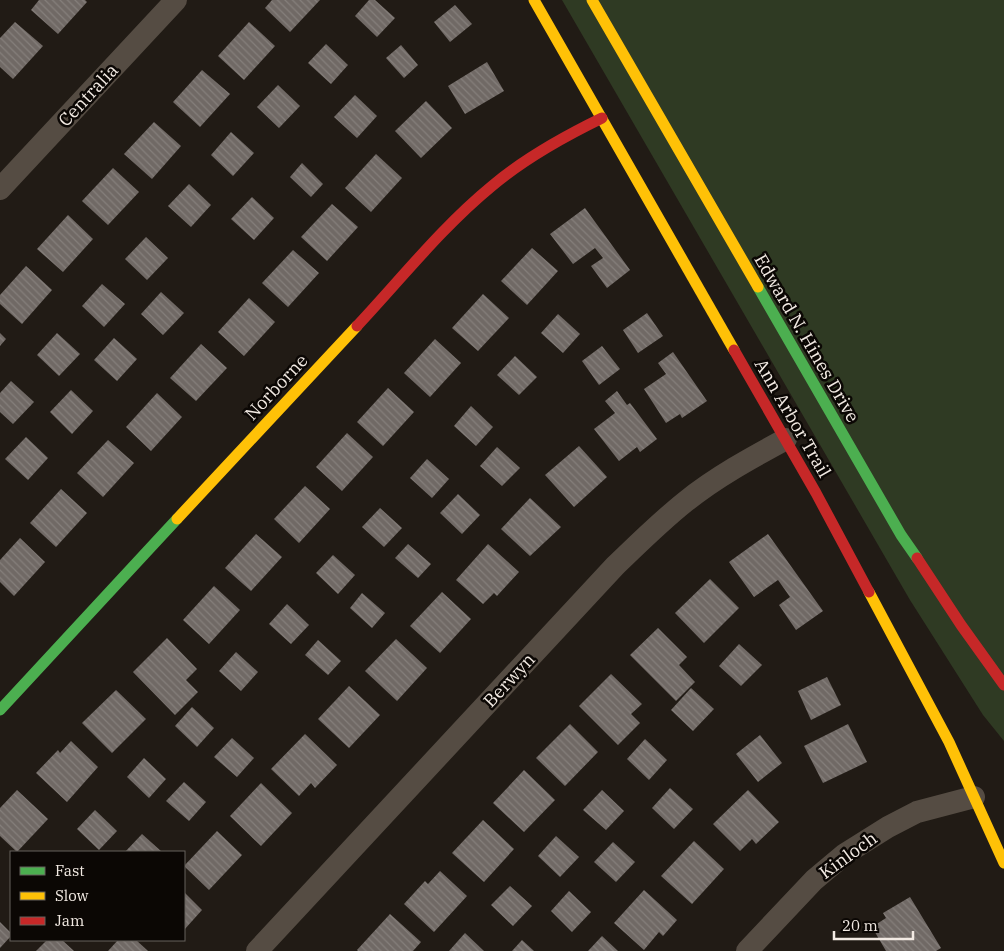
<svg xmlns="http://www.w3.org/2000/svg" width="1004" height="951" font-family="'IBM Plex Serif',serif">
  <defs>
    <pattern id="building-back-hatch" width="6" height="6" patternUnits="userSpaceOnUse" patternTransform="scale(1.25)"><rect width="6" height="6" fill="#706965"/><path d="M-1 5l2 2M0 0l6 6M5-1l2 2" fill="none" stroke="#857f7b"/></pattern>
  </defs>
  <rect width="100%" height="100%" fill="#211b15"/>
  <path fill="#2f3a23" d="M562,0h442v741l-21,-26 -73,-115z"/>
  <g fill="url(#building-back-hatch)">
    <path d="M39,0h46l2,2 -29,32 -27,-24z"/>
    <path d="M272,0h48l-30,32 -25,-24z"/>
    <path d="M369,0h6l20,18 -18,19 -22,-21z"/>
    <path d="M455,5l17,19 -22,18 -16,-20z"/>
    <path d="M15,22l28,24 -30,33 -13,-12v-29z"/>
    <path d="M249,22l26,24 -31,34 -26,-24z"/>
    <path d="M326,44l22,21 -17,19 -23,-21z"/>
    <path d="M401,45l17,20 -14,13 -18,-20z"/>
    <path d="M487,62l17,29 -39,23 -17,-28z"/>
    <path d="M202,70l28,24 -30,33 -27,-25z"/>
    <path d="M278,85l22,21 -21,22 -22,-21z"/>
    <path d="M355,95l22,21 -20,22 -23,-21z"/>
    <path d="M426,101l26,27 -31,30 -26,-27z"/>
    <path d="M154,122l27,24 -29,33 -28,-25z"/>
    <path d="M231,132l23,21 -21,23 -22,-21z"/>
    <path d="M376,154l26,24 -31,34 -26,-24z"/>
    <path d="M302,163l21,21 -12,13 -21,-20z"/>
    <path d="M113,168l26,24 -31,33 -26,-24z"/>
    <path d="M189,184l22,21 -20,22 -23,-21z"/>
    <path d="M252,197l22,21 -20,22 -23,-21z"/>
    <path d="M332,204l26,23 -31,34 -26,-24z"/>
    <path d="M585,208l45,62 -23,18 -16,-22 12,-8 -8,-10 -22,16 -23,-30z"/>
    <path d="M68,215l25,24 -30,33 -26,-23z"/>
    <path d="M146,237l22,21 -21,22 -22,-21z"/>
    <path d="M532,248l26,23 -31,34 -26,-24z"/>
    <path d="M293,250l26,23 -31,34 -26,-24z"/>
    <path d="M26,266l26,24 -30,34 -22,-20v-9z"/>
    <path d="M102,284l23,20 -21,23 -22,-21z"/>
    <path d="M161,292l23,21 -21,22 -22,-21z"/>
    <path d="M483,294l26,24 -31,33 -26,-23z"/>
    <path d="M249,298l26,24 -31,34 -26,-24z"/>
    <path d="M647,313l16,23 -25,17 -15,-23z"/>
    <path d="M558,314l22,20 -17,19 -22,-20z"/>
    <path d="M0,333l6,6 -6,7z"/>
    <path d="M57,333l23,21 -21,22 -22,-21z"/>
    <path d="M114,338l23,21 -20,22 -23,-21z"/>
    <path d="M435,339l26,24 -31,34 -26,-24z"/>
    <path d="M201,344l26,24 -31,33 -26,-23z"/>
    <path d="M602,346l18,23 -21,16 -17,-24z"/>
    <path d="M673,352l34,49 -25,17 -2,-4 -14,9 -22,-34 22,-15 -8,-11z"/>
    <path d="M515,356l22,21 -18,18 -22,-20z"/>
    <path d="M11,381l23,21 -21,22 -13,-12v-19z"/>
    <path d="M388,388l26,24 -31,34 -26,-24z"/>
    <path d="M71,390l22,21 -21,23 -22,-22z"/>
    <path d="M617,391l10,14 3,-2 27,36 -17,13 -3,-5 -18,14 -25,-32 21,-16 -10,-12z"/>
    <path d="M157,393l25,24 -31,34 -25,-24z"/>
    <path d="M471,406l22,21 -17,19 -22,-20z"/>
    <path d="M347,433l26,24 -31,34 -26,-24z"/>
    <path d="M26,437l22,21 -20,22 -23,-21z"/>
    <path d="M108,440l26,23 -31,34 -26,-24z"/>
    <path d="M579,446l28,31 -33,30 -29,-32z"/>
    <path d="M497,447l23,21 -18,18 -22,-20z"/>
    <path d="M427,459l22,20 -17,19 -22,-20z"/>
    <path d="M305,486l25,23 -31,34 -25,-24z"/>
    <path d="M61,489l26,24 -31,34 -26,-24z"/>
    <path d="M458,494l22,21 -18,19 -22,-21z"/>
    <path d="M530,498l31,29 -31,29 -29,-27z"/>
    <path d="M380,508l22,20 -18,19 -22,-20z"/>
    <path d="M256,534l26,23 -31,34 -26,-23z"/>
    <path d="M768,534l55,77 -27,19 -17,-25 11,-8 -12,-17 -24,17 -25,-35z"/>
    <path d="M20,538l25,24 -31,34 -14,-14v-22z"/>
    <path d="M408,544l23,20 -13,14 -23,-20z"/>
    <path d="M488,544l31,28 -22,24 -3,-3 -11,11 -27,-24z"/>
    <path d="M333,555l22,20 -17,19 -22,-21z"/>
    <path d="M710,579l29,29 -35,35 -29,-30z"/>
    <path d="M214,586l26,24 -31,34 -26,-24z"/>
    <path d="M442,592l29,27 -31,34 -30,-27z"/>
    <path d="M362,593l23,20 -13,15 -22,-20z"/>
    <path d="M287,604l22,21 -18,19 -22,-20z"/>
    <path d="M658,628l29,29 -8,8 16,17 -19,19 -46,-46z"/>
    <path d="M167,638l30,31 -11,11 12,12 -23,23 -42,-43z"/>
    <path d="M396,639l31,29 -30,33 -32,-30z"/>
    <path d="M318,640l23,21 -13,14 -23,-20z"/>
    <path d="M739,644l23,21 -21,21 -22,-20z"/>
    <path d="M236,652l22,20 -17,19 -22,-20z"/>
    <path d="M611,674l31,30 -11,10 9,9 -22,22 -39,-39z"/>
    <path d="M827,677l14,28 -30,15 -13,-29z"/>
    <path d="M349,686l31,29 -31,33 -31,-29z"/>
    <path d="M691,688l23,21 -21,22 -22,-21z"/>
    <path d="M116,690l30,29 -34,34 -30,-30z"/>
    <path d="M192,707l22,21 -17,19 -22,-21z"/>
    <path d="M570,724l28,28 -33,34 -29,-28z"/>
    <path d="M848,724l19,38 -44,21 -19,-37z"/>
    <path d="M305,734l32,31 -22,23 -4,-5 -12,13 -28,-27z"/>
    <path d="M760,735l22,28 -24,19 -22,-28z"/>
    <path d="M232,738l22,20 -17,19 -23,-20z"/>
    <path d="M645,739l22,21 -18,20 -22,-21z"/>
    <path d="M71,741l27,26 -31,35 -31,-29 22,-23 2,3z"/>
    <path d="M144,758l22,21 -17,19 -22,-21z"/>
    <path d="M524,770l31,30 -31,32 -31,-29z"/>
    <path d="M184,782l22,20 -17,19 -23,-20z"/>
    <path d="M261,783l31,30 -31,33 -31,-30z"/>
    <path d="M670,788l23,21 -19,20 -22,-21z"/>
    <path d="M17,790l31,29 -31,33 -17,-16v-28z"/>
    <path d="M602,790l22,21 -18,19 -23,-20z"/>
    <path d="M748,790l31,32 -23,22 -4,-5 -12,12 -27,-27z"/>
    <path d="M95,810l22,21 -18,19 -22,-21z"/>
    <path d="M483,820l31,29 -30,33 -32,-29z"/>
    <path d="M217,831l25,24 -33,35 -25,-24z"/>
    <path d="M142,834l20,18h-37z"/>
    <path d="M556,836l23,21 -19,20 -22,-21z"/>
    <path d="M694,841l30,28 -32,35 -31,-28z"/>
    <path d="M613,842l22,20 -19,20 -22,-20z"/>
    <path d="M440,871l27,25 -33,36 -30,-28 21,-23 3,3z"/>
    <path d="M510,886l22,20 -19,20 -22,-21z"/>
    <path d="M644,890l33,30 -14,16 -4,-4 -15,18 -30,-27z"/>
    <path d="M569,891l22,21 -19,20 -21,-21z"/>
    <path d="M184,892l18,18 -18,20z"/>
    <path d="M910,897l31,51 -5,3h-50l-14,-24 14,-9 -3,-5z"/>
    <path d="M390,914l31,28 -8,9h-55l-1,-1z"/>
    <path d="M0,922l11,11v3l-11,12z"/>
    <path d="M465,933l19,18h-35z"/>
    <path d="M602,936l16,15h-30z"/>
    <path d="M47,940h15l12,11h-38z"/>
    <path d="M118,940h18l12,11h-40z"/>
    <path d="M522,940l12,11h-22z"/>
  </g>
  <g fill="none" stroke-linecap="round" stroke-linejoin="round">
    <g stroke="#554c43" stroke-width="22">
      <path d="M0,189l176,-189"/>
      <path d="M257,951l358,-385c23,-22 45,-44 70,-64 31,-25 66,-44 101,-63"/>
      <path d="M747,951l67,-71 31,-26 43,-27 29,-15 57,-15"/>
    </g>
    <g stroke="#4caf50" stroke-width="11">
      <path d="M758,287l143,248 16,23"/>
      <path d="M0,710l177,-191"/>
    </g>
    <g stroke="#ffc107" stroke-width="11">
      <path d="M534,0l200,350"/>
      <path d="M592,0l166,287"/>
      <path d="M177,519l180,-193"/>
      <path d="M869,592l80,150 55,121"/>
    </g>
    <g stroke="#c62828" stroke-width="11">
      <path d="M357,326c44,-47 85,-99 135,-140 33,-28 71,-49 110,-68"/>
      <path d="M734,350l82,143 53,99"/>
      <path d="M917,558l44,67 43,60"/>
    </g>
  </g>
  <g text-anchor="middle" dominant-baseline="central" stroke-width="5" stroke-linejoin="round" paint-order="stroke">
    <g font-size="18" fill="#f2eae3" stroke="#0b0704">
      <text transform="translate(88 95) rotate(-47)">Centralia</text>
      <text transform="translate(807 338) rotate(60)">Edward N. Hines Drive</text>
      <text transform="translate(276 387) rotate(-47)">Norborne</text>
      <text transform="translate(793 418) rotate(60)">Ann Arbor Trail</text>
      <text transform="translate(509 680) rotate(-47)">Berwyn</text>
      <text transform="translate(848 855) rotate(-36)">Kinloch</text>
    </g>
  </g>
  <rect x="10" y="851" width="175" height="90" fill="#0b0704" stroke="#67625d"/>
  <rect x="20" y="867" width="25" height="8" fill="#4caf50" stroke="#67625d"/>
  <text x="55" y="876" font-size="15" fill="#f2eae3">Fast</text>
  <rect x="20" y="892" width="25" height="8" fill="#ffc107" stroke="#67625d"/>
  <text x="55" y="901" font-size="15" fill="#f2eae3">Slow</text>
  <rect x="20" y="917" width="25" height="8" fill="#c62828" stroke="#67625d"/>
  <text x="55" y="926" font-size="15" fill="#f2eae3">Jam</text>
  <path d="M834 931v8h79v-8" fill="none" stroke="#f2eae3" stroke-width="2.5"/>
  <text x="842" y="931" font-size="15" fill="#f2eae3" stroke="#0b0704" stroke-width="4" paint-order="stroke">20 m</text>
</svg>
